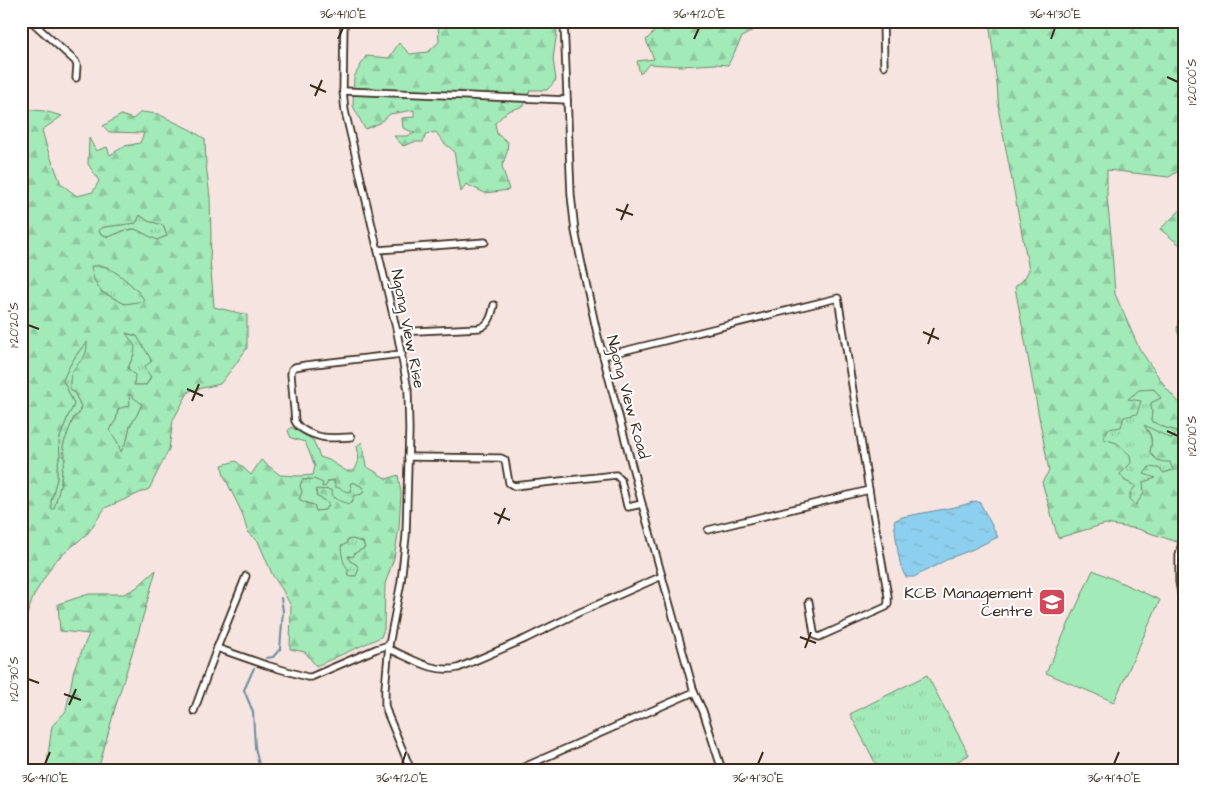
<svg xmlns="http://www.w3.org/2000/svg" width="1206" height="791" font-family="'Architects Daughter',sans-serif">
  <defs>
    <pattern id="grass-tufts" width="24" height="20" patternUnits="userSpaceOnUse" patternTransform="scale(1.25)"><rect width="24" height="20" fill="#a2eab8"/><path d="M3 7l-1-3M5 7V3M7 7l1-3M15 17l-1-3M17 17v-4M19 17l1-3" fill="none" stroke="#8cc99e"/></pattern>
    <pattern id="forest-firs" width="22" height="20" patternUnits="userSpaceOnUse" patternTransform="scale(1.25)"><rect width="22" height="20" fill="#a2eab8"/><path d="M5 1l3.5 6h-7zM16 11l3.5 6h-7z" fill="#8cc99e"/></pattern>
    <pattern id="water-ripples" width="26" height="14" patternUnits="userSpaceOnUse" patternTransform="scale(1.25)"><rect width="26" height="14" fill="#8dcfee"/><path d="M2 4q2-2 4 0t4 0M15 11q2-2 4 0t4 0" fill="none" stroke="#7bb2cc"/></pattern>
  </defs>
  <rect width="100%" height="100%" fill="#f5e4e0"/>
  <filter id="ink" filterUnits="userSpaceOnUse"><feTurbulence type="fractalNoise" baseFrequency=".02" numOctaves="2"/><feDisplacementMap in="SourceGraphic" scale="10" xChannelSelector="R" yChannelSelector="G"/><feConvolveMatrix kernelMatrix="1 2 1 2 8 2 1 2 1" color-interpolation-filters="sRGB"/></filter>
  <g filter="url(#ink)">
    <g fill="url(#grass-tufts)" stroke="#6e8a6b">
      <path d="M140,215l8,6 15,4 4,11 -10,4 -22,-11 -12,2 -14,6 -8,-3 -3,-4 6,-3 32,-4z"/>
      <path d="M90,266c5,0 12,-1 16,1 14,6 32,23 40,35l-21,2 -23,-12 -8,-12z"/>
      <path d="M125,333l12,3c11,18 22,29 9,49h-12l-6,-17 6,-14z"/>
      <path d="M87,342v9l-5,10 -7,8 -5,19 5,6 6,12 -2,8 -5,3 -10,26 -1,4 2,13 -3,8 -1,15 -7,27 -4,-1 1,-8 6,-23v-11l3,-12 -1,-12 1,-6 8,-21 4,-7 2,-5 -11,-24c5,-14 14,-27 24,-38z"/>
      <path d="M1154,389l7,9 -10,5 1,9 -1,9 15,7 12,3 -6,8 -27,-13c6,11 8,13 5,26l20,10 3,8 -9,3 -6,-5 -1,9 -21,28 -6,-6v-7l6,-6 -11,-5 -5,-7 11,-11 -28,-24c6,-13 23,-43 35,-49 4,-2 11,-1 16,-1z"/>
      <path d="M128,393l14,11 -5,11 -7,11 -3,14 -6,13 -12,-23 7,-10 2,-11z"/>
      <path d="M314,479l10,4 -1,3c9,-9 15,-5 27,-2l3,-2 8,4 3,4 -2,4 -5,2 -8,8 -15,-4 -3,-7 -4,-4 -4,2 2,9 5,5 -5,5 -9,1 -2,-6 -15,-5 3,-8 -2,-6 2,-6z"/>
      <path d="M352,539l11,3 2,6 -10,5 -2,4 -4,-1 1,5 6,3 3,5 -3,7h-7c-6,-8 -8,-20 -8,-31l5,-1 1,-4z"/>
      <path d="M927,675l42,80 -28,15h-62l-29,-56z"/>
    </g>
    <g fill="url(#forest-firs)" stroke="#6e8a6b" fill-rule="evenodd">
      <path d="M440,21l108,2 9,8 -4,28 3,21 -9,10h-17l-6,16 -16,5 -13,12 2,11 11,8 -1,10 -5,14 7,24 -24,3 -19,-9 -5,8 -7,-41 -10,-8 -8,-11 -10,2 -3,8h-9l-11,4 -9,-10h13l8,-3 -12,-5 -1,-10 12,-1v-7l-24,4 -10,9 -15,6 -12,-23 1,-29 12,-21 23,2 10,-15 11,11 18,-2 11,-10 -1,-19z"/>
      <path d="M643,21h28l2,2 19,5 16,1 32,-8h28l-26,16 -14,28 -13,-1 -34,2 -32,-2 -9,10 -3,-13 17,-2 -8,-19 10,-10z"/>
      <path d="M989,21h196v146l-16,10 -62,-7v27l4,39 4,58 24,54 27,40 19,21v104l-8,29 -39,-13 -33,-5 -47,14 -16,-56 7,-11 -34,-184 9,-8 5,-9 -30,-157 -2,-29zM1154,389l7,9 -10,5 1,9 -1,9 15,7 12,3 -6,8 -28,-14c8,11 9,13 6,27 6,9 10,10 20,10l3,8 -9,3 -6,-5 -9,-1 -5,7 12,4 -13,4 1,11 -8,12 -6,-6v-6l6,-7 -11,-5 -5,-7 11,-11 -1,-8 -13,-12 -14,-4 5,-10 13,-2 3,-10 13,-3 4,-13 -13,-2 11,-9z"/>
      <path d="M21,109l23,2 18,5 -20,14 5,18 14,36 16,12 16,-4 6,-11 -11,-17 1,-26 7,13 11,-4 3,8 15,-9 15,-3 4,-10 -35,-1 -6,-6 18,-11 12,4 8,-7 17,2 33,16 14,9 1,26 4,32 1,40 -1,22 4,48 33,8v33l-12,17 -15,19 -31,7 -16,29 -4,29 -20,40 -44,19 -17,25 -34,29 -20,33 -13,36zM140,215l8,6 15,4 4,11 -10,4 -22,-11 -12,2 -14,6 -8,-3 -3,-4 6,-3 32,-4zM91,266c5,0 11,-1 16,1 13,7 31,22 38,34l-20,3 -23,-12 -8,-12zM126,333l11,3 15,25 -8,6 7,10 -5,8h-12l1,-10 -7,-7 6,-14 1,-8zM87,342c1,19 -11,19 -16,33 -1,4 -1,9 -1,13l5,6 6,12 -2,8 -5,3 -10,26 -1,4 2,7v6l-3,8 -1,15 -7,26h-3v-8l6,-23v-11l3,-12 -1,-12 1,-6 8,-21 4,-7 2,-5 -11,-24c6,-14 13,-27 24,-38zM129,394l13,10 -5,11 -7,11 -3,14 -6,12 -4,-11 -8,-11 7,-10 2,-11 12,-4z"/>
      <path d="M1185,206v43l-25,-20z"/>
      <path d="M1185,280v72l-8,-22z"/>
      <path d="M291,427l22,13 7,17 9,3 17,11h8c6,-10 5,-13 3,-25l5,-4 4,24 21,13 11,-4 3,18 -2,35 -5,30 -9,26 -1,45 -3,8 -65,29 -11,-14 -15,-3 1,-43 -9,-17 -9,-13 -15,-35 -10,-8 -6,-20 -18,-37 -2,-11 14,-4 15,14 10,-15 19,15 20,1 13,-1 2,-9 -10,-24 -14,-4 -3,-7zM314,479l9,4 -1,4 4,-1 2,-5 6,-1 1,7c7,1 11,7 17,4l-2,-7 3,-2 8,4 3,4 -2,4 -9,2v5l-4,3 -11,-4 -3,-3 -1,2 -3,-9c-6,-1 -9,0 -15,-1l1,8 8,3 4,5 -4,5 -9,1 -2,-6 -8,-2 -7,-4 3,-7 -2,-6 2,-6zM352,539l11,3 2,6 -10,5 -2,4 -5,-1 2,5 6,3 3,5 -3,7h-7l-2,-2 2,-4c-7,-7 -7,-15 -8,-24l5,-2 1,-4z"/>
      <path d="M156,570l-18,64 -23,74 -17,62h-52l6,-44 14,-15 8,-42 15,-35 -29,-3 -2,-27 31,-10h35l12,-6z"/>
    </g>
    <path fill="#a2eab8" stroke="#6e8a6b" d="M1093,570l67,30 -46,102 -68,-29z"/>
    <path fill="url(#water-ripples)" stroke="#6c8d9b" d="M976,501l4,2 18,34 -27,13 -21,8 -36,19h-8c-8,-10 -10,-42 -12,-56l8,-4 58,-11z"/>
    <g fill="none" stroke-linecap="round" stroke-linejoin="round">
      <g stroke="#6c8d9b" stroke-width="2">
        <path d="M266,658l7,-1 7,-8 3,-38 -2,-13"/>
        <path d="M254,668l-10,22 9,22 2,35 5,23"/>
      </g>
      <g stroke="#3b2a1e" stroke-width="9">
        <g id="minor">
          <path d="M31,21l44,40 2,4 -1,13"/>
          <path d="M344,21l-1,70 2,20 52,221 11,58 1,40 -3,106 -5,46 -12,63 -4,43v17l3,10 23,55"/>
          <path d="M564,21l7,174 4,36 7,34 15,68 45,171 52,188 9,19 19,59"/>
          <path d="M883,21l1,45"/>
          <path d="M343,91l78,3 146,6"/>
          <path d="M378,250l107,-8"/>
          <path d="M397,332l82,-4c11,-3 13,-14 15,-23"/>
          <path d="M603,356l235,-58 31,192 19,106v8l-2,3 -67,30 -3,-1 -2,-3 -5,-31"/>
          <path d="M351,437c-9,0 -20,2 -29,0 -8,-2 -23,-7 -27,-16l-4,-47 1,-5 3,-2 11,-2 96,-11"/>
          <path d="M408,457l93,1 4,2 4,23 5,3 102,-11 5,5 6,26 1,1 14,-3"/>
          <path d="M708,530l161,-40"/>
          <path d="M1185,531l-6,24v27l6,32"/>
          <path d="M246,576l-29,72 49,17 41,12h4l65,-28 13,-4"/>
          <path d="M389,649c22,9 45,25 69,19l67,-29 53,-26 84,-37"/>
          <path d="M194,711l23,-63"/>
          <path d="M517,770l177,-78"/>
        </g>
      </g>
      <use href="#minor" stroke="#fff" stroke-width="5.5"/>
    </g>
  </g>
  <path fill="none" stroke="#3b2a1e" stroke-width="2" d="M338,39l5,-11M694,39l5,-11M1051,39l4,-11M1167,77l11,5M310,85l16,7M315,96l7,-16M616,209l17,6M621,220l7,-16M28,325l11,4M923,332l16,7M928,344l6,-16M187,389l16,7M192,401l7,-17M1167,431l11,5M494,513l16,7M498,524l7,-16M800,637l16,6M805,648l6,-16M28,679l11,4M64,694l17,6M69,705l7,-16M45,764l5,-12M402,764l4,-12M758,764l5,-12M1114,764l5,-12"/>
  <defs>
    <g id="university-square" transform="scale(1.4375)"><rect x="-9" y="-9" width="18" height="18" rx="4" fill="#d1495b" stroke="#fff"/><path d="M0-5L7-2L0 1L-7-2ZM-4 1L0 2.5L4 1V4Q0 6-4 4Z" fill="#fff"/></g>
  </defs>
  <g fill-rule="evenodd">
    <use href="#university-square" x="1052" y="602"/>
  </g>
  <g text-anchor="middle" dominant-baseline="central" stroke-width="4" stroke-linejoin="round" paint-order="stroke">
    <g font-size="16" fill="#3b2a1e" stroke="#fff">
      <text transform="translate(408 329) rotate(79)">Ngong View Rise</text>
      <text transform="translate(628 397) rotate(75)">Ngong View Road</text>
    </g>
    <g font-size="16" fill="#3b2a1e" stroke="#fff" text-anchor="end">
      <text x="1033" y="593">KCB Management<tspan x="1033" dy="18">Centre</tspan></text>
    </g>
  </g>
  <rect width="1206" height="791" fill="none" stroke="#fff" stroke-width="55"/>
  <rect x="28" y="28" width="1150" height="736" fill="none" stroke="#3b2a1e" stroke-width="2"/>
  <g font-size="12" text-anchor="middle" fill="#3b2a1e">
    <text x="343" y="18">36°41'10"E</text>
    <text x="699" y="18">36°41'20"E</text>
    <text x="1055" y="18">36°41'30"E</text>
    <text transform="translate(1192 82) rotate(-90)" y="4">1°20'00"S</text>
    <text transform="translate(14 325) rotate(-90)" y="4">1°20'20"S</text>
    <text transform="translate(1192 436) rotate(-90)" y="4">1°20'10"S</text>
    <text transform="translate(14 679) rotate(-90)" y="4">1°20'30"S</text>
    <text x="45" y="782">36°41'10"E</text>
    <text x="402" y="782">36°41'20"E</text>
    <text x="758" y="782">36°41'30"E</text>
    <text x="1114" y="782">36°41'40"E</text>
  </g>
</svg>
